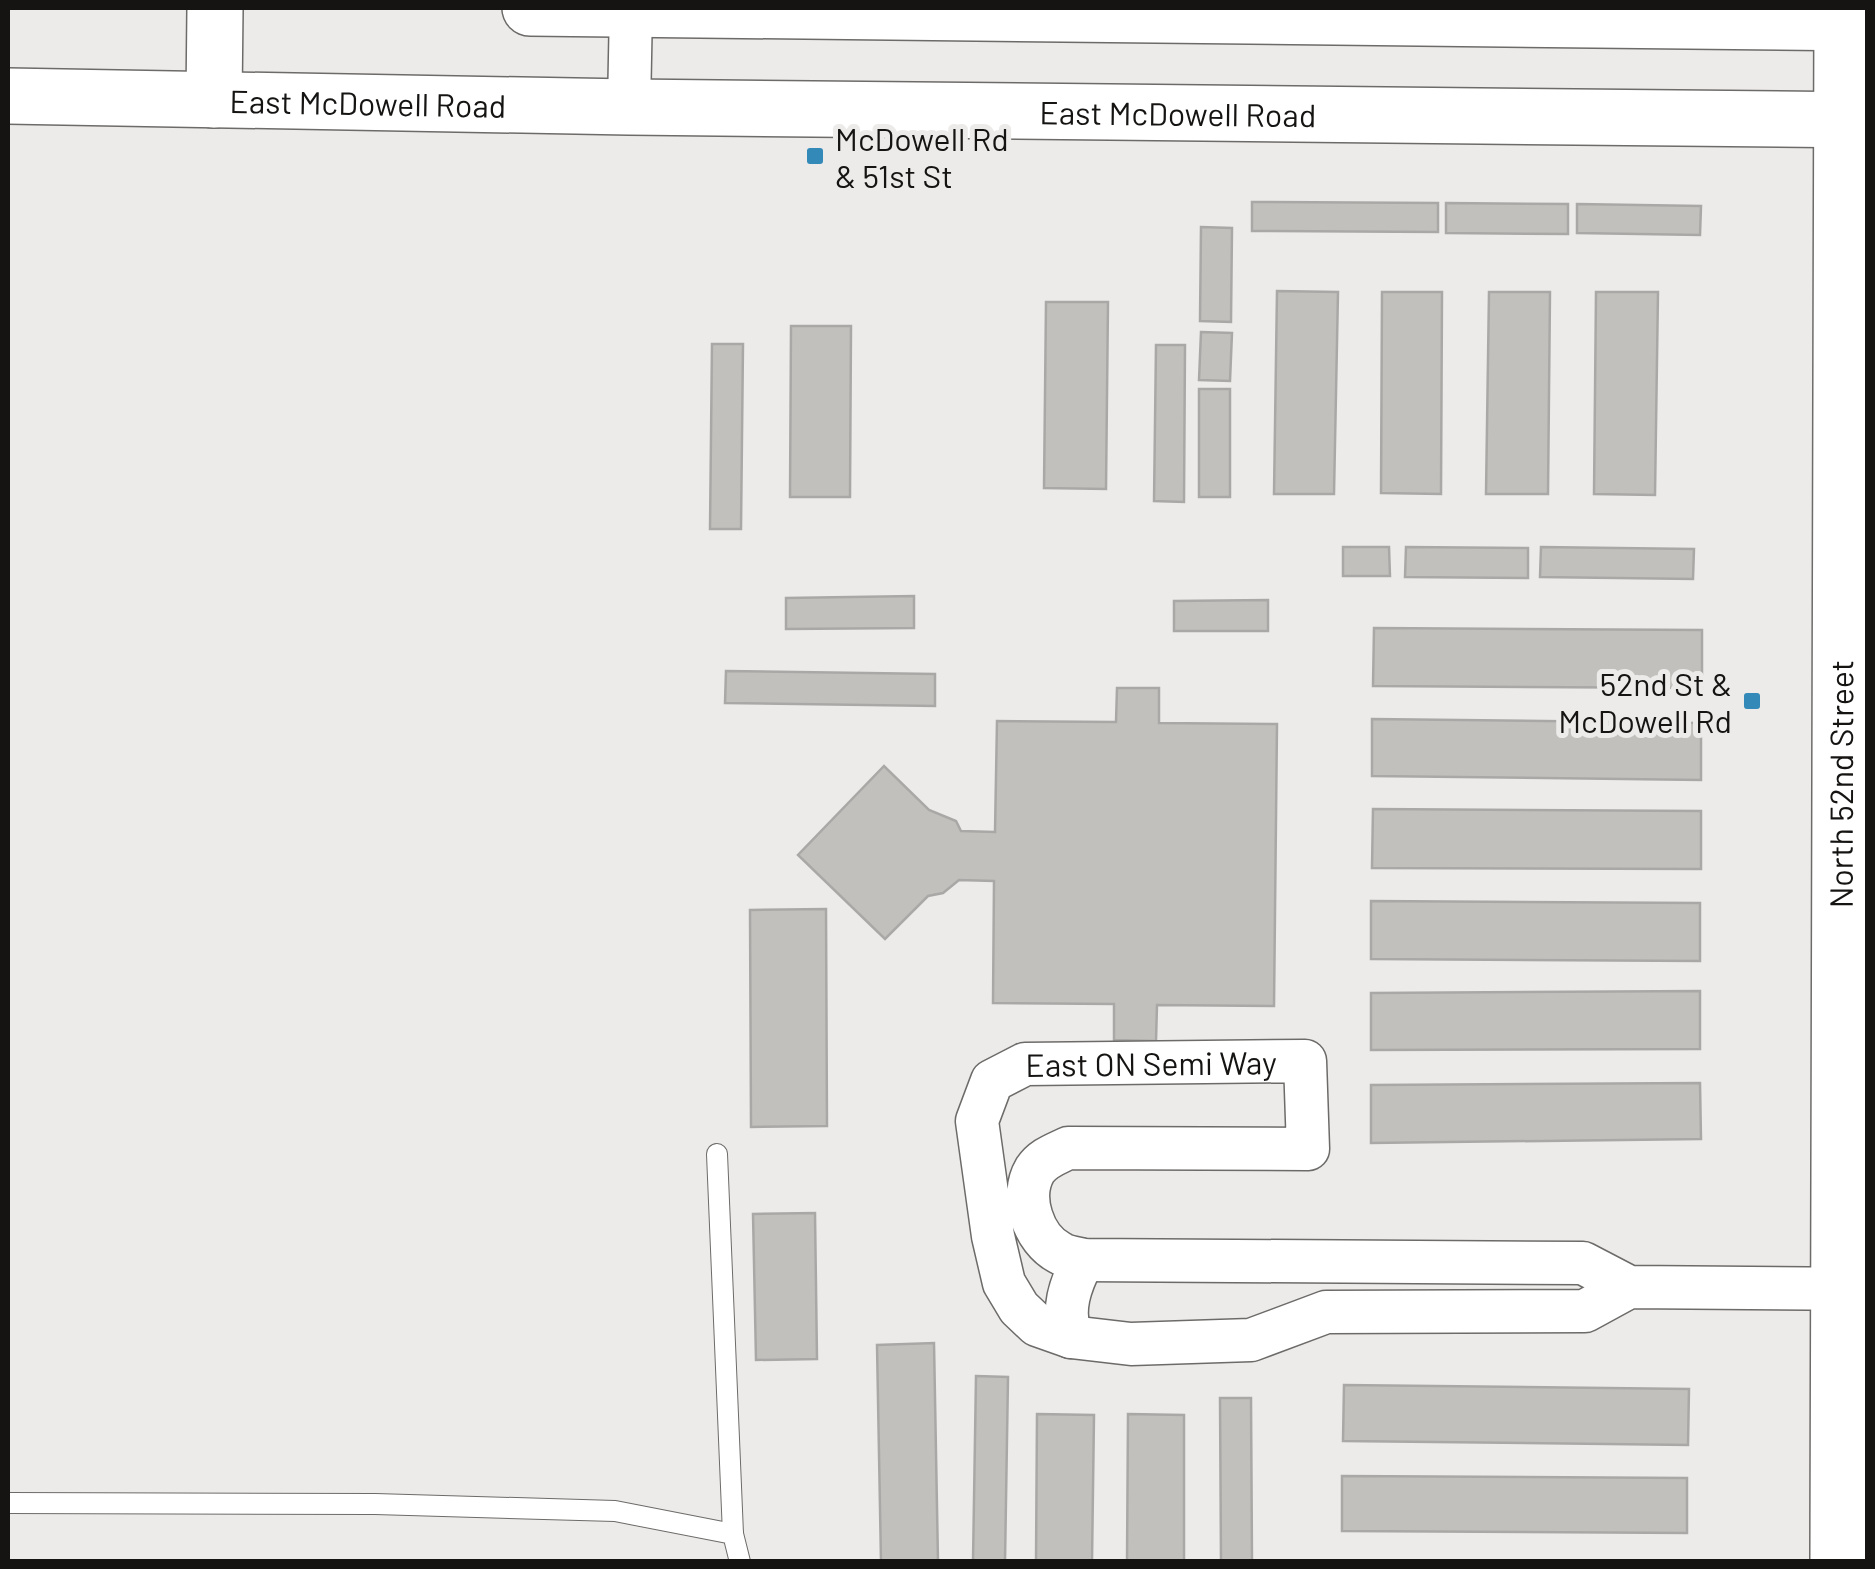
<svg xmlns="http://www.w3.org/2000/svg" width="1875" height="1569" font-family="Barlow,sans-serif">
  <rect width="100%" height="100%" fill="#edebe9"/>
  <g fill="#c2c0bd" stroke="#aaa8a6" stroke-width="2.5">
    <path d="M1252,202l186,1v29l-186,-1z"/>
    <path d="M1446,203l122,1v30l-122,-1z"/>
    <path d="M1577,204l124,2 -1,29 -123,-2z"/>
    <path d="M1201,227l31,1 -1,94 -31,-1z"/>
    <path d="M1277,291l61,1 -4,202h-60z"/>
    <path d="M1382,292h60l-1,202 -60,-1z"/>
    <path d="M1489,292h61l-2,202h-62z"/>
    <path d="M1596,292h62l-3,203 -61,-1z"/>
    <path d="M1046,302h62l-2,187 -62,-1z"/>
    <path d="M791,326h60l-1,171h-60z"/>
    <path d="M1201,332l31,1 -2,48 -31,-1z"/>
    <path d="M712,344h31l-2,185h-31z"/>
    <path d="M1156,345h29l-1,157 -30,-1z"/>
    <rect x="1199" y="389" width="31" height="108"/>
    <path d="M1343,547h46l1,29h-47z"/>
    <path d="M1406,547l122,1v30l-123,-1z"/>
    <path d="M1541,547l153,2 -1,30 -153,-2z"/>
    <path d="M914,596v32l-128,1v-31z"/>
    <path d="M1268,600v31h-94v-30z"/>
    <path d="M1374,628l328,2v58l-329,-2z"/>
    <path d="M726,671l209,3v32l-210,-3z"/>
    <path d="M1117,688h42v35l118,1 -3,282 -117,-1 -1,36 -42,-1v-36l-121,-1 1,-122 -35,-1 -16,13 -15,3 -43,43 -87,-84 86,-89 45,44 27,11 5,10 34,1 2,-111 119,1z"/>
    <path d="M1745,693h10v15h-11z"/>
    <path d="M1372,719l329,4v57l-329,-4z"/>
    <path d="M1373,809l328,2v58l-329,-1z"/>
    <path d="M1371,901l329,2v58l-329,-2z"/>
    <path d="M826,909l1,217 -76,1 -1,-217z"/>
    <path d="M1700,991v58l-329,1v-57z"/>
    <path d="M1700,1083l1,56 -330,4v-58z"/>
    <path d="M815,1213l2,146 -61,1 -3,-146z"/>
    <path d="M934,1343l4,219h-57l-4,-217z"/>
    <path d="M976,1376l32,1 -3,185h-32z"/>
    <path d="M1344,1385l345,4 -1,56 -345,-4z"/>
    <path d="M1220,1398h31l1,164h-31z"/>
    <path d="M1037,1414l57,1 -2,147h-56z"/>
    <path d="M1128,1414l56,1v147h-57z"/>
    <path d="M1342,1476l345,2v55l-345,-2z"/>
  </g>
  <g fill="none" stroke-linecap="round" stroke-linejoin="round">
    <g stroke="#6d6b69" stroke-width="22">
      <g id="service">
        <path d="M717,1154l16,380"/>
        <path d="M8,1503l367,1 240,7 118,23 7,28"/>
      </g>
    </g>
    <g stroke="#6d6b69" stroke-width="45">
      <g id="minor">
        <path d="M629,107l2,-99"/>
        <path id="s1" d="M1629,1287l-44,24 -259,1 -75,28 -120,4 -60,-7 -34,-12 -18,-17 -15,-25 -11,-47 -16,-115 15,-40 33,-17 280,-3 3,88 -240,-1c-12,6 -25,10 -33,22 -16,27 -2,69 25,83 6,4 16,5 23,7l500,3 46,24 239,2"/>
        <path d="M1071,1337c-10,-27 -1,-52 12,-77"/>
      </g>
    </g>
    <g stroke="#6d6b69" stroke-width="58">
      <g id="secondary">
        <path id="s2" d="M1838,1562l4,-1554"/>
      </g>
    </g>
    <g stroke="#6d6b69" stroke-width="58">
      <g id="primary">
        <path d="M530,8l1338,15"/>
        <path id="s3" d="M8,96l621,11 1239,13"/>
        <path d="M214,100l1,-92"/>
      </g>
    </g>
    <use href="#service" stroke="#fff" stroke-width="20"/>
    <use href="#minor" stroke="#fff" stroke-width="42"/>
    <use href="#secondary" stroke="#fff" stroke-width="55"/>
    <use href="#primary" stroke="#fff" stroke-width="55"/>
  </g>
  <g fill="#3389b8" stroke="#edebe9" stroke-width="4">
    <rect x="805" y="146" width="20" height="20" rx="5"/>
    <rect x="1742" y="691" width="20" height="20" rx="5"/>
  </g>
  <g text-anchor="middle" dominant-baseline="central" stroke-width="10" stroke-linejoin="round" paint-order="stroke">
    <g font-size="32" fill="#151413" stroke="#edebe9">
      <text stroke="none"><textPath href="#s3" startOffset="360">East McDowell Road</textPath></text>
      <text stroke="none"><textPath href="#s3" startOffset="1170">East McDowell Road</textPath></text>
      <text stroke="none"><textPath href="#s2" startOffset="778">North 52nd Street</textPath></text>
      <text stroke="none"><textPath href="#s1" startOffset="1030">East ON Semi Way</textPath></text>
    </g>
    <g font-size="32" fill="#151413" stroke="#edebe9" text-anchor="start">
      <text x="835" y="138">McDowell Rd<tspan x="835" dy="37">&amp; 51st St</tspan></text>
      <text x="1732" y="683" text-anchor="end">52nd St &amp;<tspan x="1732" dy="37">McDowell Rd</tspan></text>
    </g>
  </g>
  <rect width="1875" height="1569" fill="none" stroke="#151413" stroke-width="20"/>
</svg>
